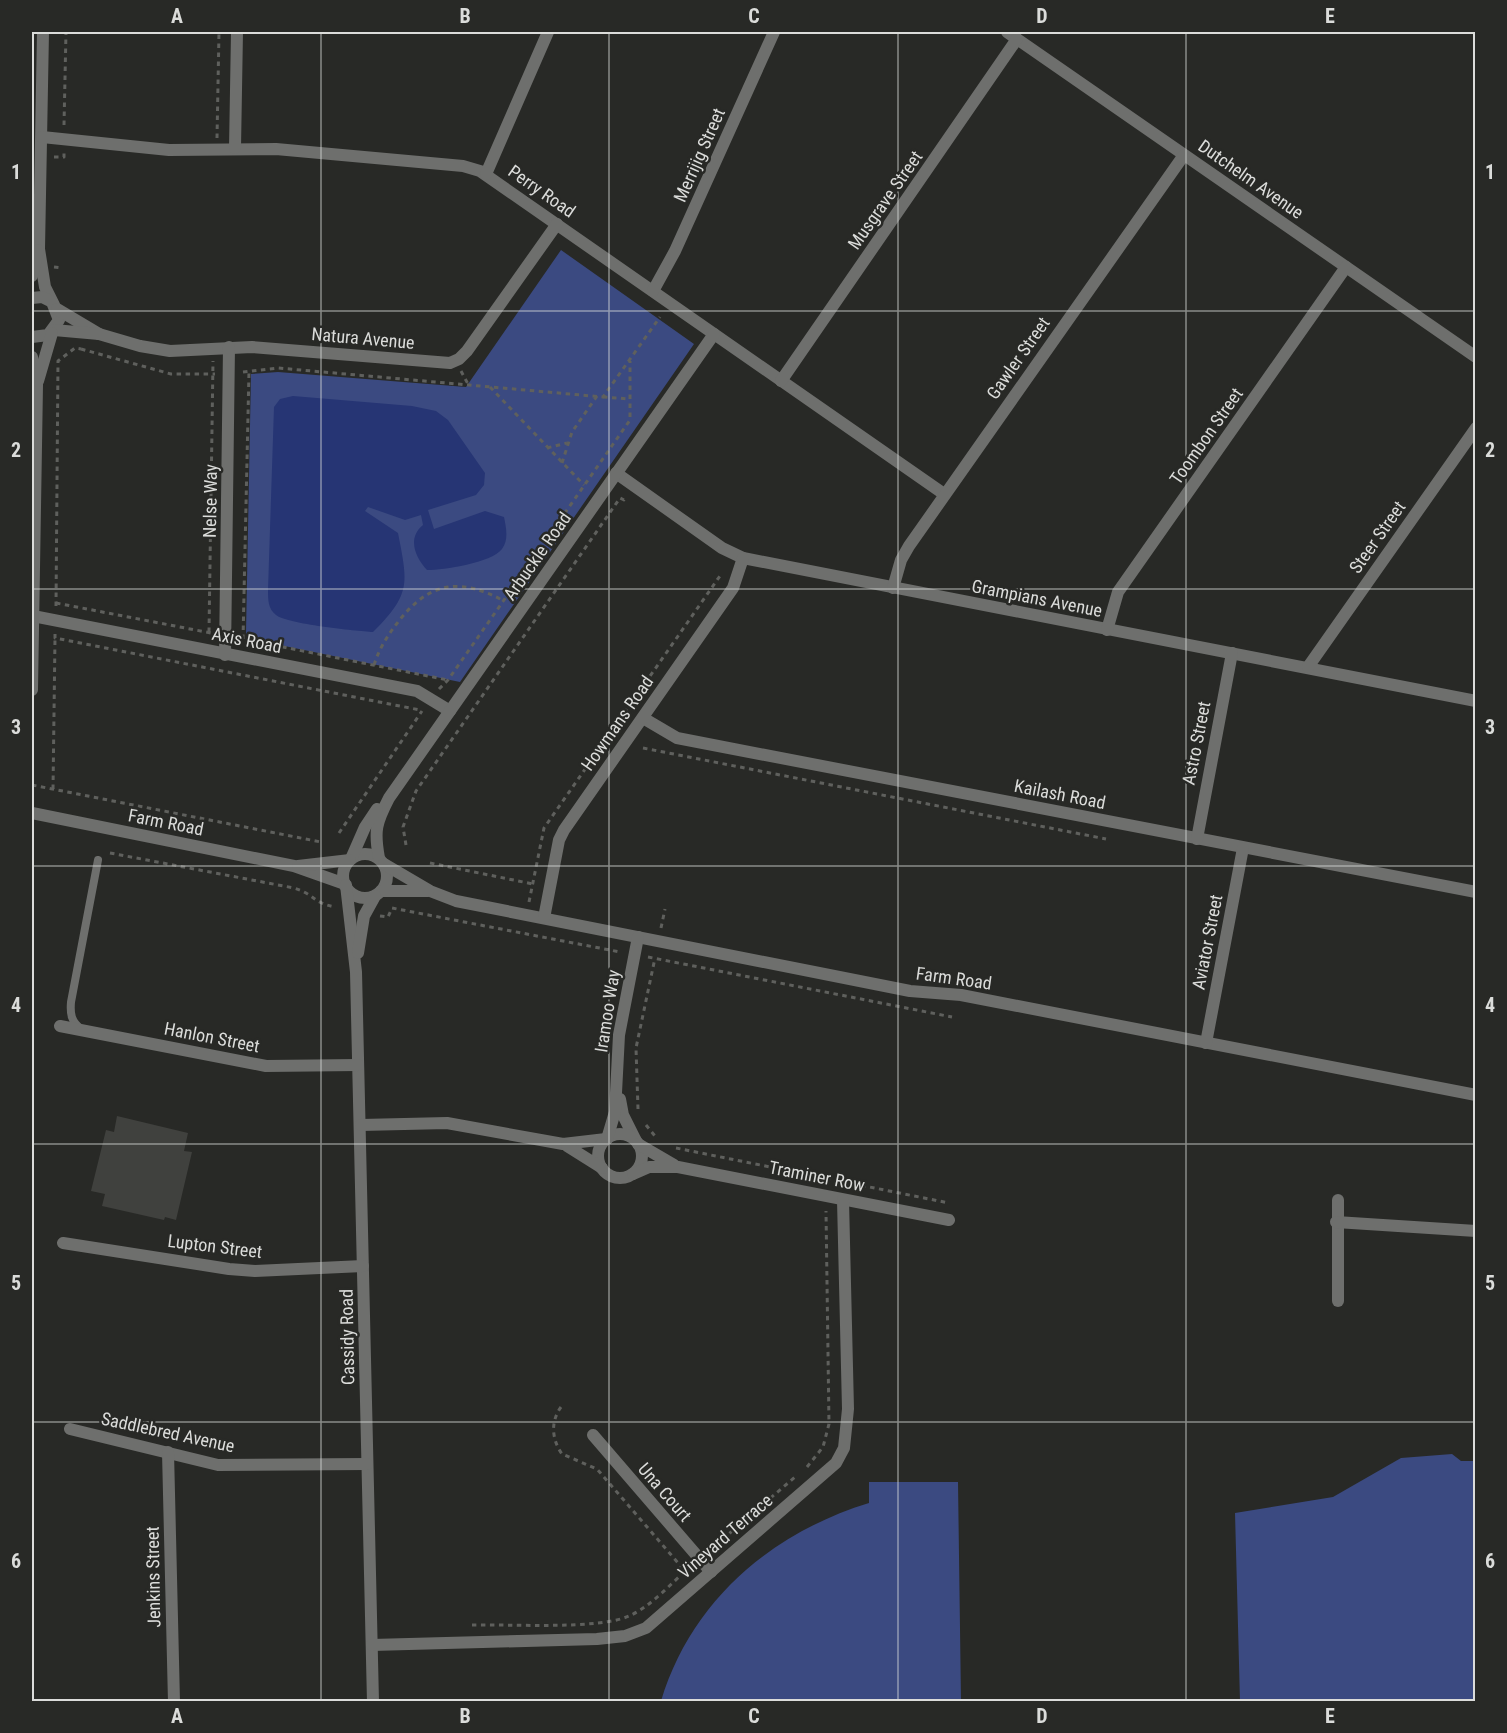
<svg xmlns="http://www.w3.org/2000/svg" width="1507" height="1733" font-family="'Roboto Condensed',sans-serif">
  <rect width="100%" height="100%" fill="#282926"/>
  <g fill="#3b4a81">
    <path d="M561,250l133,94 -234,338 -210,-43 -4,-6 5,-259 27,-2 188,15z"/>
    <path d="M1452,1454l9,7h14v240h-235l-5,-188 98,-16 68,-39z"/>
    <path d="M869,1482h89l3,219h-300c30,-100 110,-168 208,-198z"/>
  </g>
  <path fill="#263574" d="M293,396l119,10 24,5 12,9 37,53 -1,12 -8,10 -48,15 6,19 51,-18 19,6c2,10 5,23 -2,32 -11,14 -58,21 -75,21 -12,-13 -20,-32 -4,-45l-2,-10 -16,5 -37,-13 -3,4 33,22c10,51 13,61 -25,99 -17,-1 -86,-8 -97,-17 -8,-6 -8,-15 -8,-25l6,-183 6,-8z"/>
  <path fill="#40413e" d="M117,1116l71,17 -4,18 8,1 -16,68 -11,-3 -1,3 -62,-14 3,-12 -14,-3 15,-61 8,2z"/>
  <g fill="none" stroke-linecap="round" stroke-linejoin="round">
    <g stroke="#5f605d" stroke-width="3" stroke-dasharray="4.5 4.5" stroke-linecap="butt">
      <path d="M64,125l2,-93"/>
      <path d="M217,138l2,-106"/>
      <path d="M54,157h10v-5"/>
      <path d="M54,267l8,1"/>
      <path d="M81,349l90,25h44"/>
      <path d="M461,371l7,13"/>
      <path d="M243,372l35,-4 325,29 57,-80"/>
      <path d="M490,387l94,98"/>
      <path d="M603,397l27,2"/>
      <path d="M547,448l20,-5"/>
      <path d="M562,463l10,-31 25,-36"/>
      <path d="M56,603l155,30"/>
      <path d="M56,606l2,-245 17,-13 6,1"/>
      <path d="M209,632l4,-271"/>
      <path d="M55,634v4l365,72"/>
      <path d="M238,638l210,42"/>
      <path d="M243,639l6,-268"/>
      <path d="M374,665c6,-19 16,-33 28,-48 31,-37 61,-38 102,-16"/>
      <path d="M439,689l9,-9 182,-260v-59"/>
      <path d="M643,748l463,91"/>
      <path d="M32,785l289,57"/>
      <path d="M53,789l2,-151"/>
      <path d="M339,833l83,-122"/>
      <path d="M406,845l-3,-18 13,-36 204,-293 4,2 2,-3"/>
      <path d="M110,853l184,35c20,6 19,15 41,19"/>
      <path d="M430,863l103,21"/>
      <path d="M529,902l15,-74 178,-255"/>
      <path d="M380,916l8,1 4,-9 228,44"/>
      <path d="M661,928l4,-19"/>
      <path d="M648,957l304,60"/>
      <path d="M638,1109l-2,-61 19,-90"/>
      <path d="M646,1125l9,11"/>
      <path d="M676,1148l273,55"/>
      <path d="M561,1407c-11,15 -9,33 1,47l35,15 88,102"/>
      <path d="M807,1467l16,-20 6,-23 -3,-213"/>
      <path d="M709,1551l86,-74"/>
      <path d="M472,1625c37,-1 126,5 157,-9 23,-10 42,-33 61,-49"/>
    </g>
    <path stroke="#6e6f6d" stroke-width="8" d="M81,1029c-10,-8 -11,-15 -10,-27l27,-142"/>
    <g stroke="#6e6f6d" stroke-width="12">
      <path d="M43,32l-4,217 6,38 9,18"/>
      <path d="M1007,32l469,325"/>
      <path d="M42,137l127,13 107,-1 187,17 17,5 464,323"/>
      <path d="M235,148l2,-116"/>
      <path d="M486,174l62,-142"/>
      <path d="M32,276l6,-26"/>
      <path d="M653,291l22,-40 99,-219"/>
      <path d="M32,298l10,-1 10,5 7,18 -11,15 -16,2"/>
      <path d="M57,309l42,25"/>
      <path d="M54,330l45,4 41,12 30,5 82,-4 198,16 9,-4 8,-8 90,-127"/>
      <path d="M32,357l5,28 -5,305"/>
      <path d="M38,381l14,-48"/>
      <path d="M781,381l236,-342"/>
      <path d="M616,473l106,75 21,10 733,143"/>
      <path d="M893,588l8,-28 8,-14 275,-391"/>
      <path d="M33,616l384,75 33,20"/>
      <path d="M1107,630l11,-38 228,-325"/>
      <path d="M225,655l4,-308"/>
      <path d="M1308,667l168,-239"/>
      <path d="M643,718l34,20 799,154"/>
      <path d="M32,813l262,53 51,18"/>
      <path d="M1197,839l35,-186"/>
      <circle cx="365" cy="876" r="22"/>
      <path d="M379,858c-5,-27 -3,-35 10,-60l325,-464"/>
      <path d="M351,859l14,-32 12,-18"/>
      <path d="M384,864l46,27 26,10 454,90 51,4 515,100"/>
      <path d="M298,866l52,-6"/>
      <path d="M346,885l10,87 17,730"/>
      <path d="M381,891h47"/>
      <path d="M544,918l15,-78 5,-10 169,-242 10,-30"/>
      <path d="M358,953l6,-37 11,-20"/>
      <path d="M60,1026l206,40 92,-1"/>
      <path d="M1206,1043l37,-195"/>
      <path d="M620,1099l3,16 13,26"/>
      <path d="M361,1125l86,-2 116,21 43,-5"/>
      <circle cx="620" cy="1156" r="22"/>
      <path d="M607,1139l8,-27 4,-77 19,-98"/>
      <path d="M638,1144l36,21"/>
      <path d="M567,1146l35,22"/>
      <path d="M633,1174l16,-7h29l271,53"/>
      <path d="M1338,1200v101"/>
      <path d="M1336,1222l140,9"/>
      <path d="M63,1243l166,26 26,2 108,-5"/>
      <path d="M70,1429l148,36 149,-1"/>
      <path d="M593,1435l118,137"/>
      <path d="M168,1452l6,250"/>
      <path d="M372,1645l225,-6 28,-3 21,-8 190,-165 8,-15 4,-39 -5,-209"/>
    </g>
  </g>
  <path fill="none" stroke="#dbdcda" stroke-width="1.5" stroke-opacity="0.55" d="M321,32v1670M609,32v1670M898,32v1670M1186,32v1670M32,311h1444M32,589h1444M32,866h1444M32,1144h1444M32,1422h1444"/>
  <g text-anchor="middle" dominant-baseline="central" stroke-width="5" stroke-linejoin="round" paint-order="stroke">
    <g font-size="18" fill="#dbdcda" stroke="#282926">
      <text transform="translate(699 155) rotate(-66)">Merrijig Street</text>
      <text transform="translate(1251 179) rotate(35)">Dutchelm Avenue</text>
      <text transform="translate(542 191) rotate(35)">Perry Road</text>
      <text transform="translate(885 200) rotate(-55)">Musgrave Street</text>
      <text transform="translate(363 338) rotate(5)">Natura Avenue</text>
      <text transform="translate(1018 358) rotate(-55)">Gawler Street</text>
      <text transform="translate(1206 436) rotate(-55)">Toombon Street</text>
      <text transform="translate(210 501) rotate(-89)">Nelse Way</text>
      <text transform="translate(1377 537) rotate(-55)">Steer Street</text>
      <text transform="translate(537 556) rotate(-55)">Arbuckle Road</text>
      <text transform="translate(1037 598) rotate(11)">Grampians Avenue</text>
      <text transform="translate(247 640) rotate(11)">Axis Road</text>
      <text transform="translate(617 723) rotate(-55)">Howmans Road</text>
      <text transform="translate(1196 743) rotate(-79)">Astro Street</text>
      <text transform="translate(1060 794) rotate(11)">Kailash Road</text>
      <text transform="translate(166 822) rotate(11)">Farm Road</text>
      <text transform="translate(1207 942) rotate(-79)">Aviator Street</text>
      <text transform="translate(954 978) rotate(8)">Farm Road</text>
      <text transform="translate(607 1011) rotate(-81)">Iramoo Way</text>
      <text transform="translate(212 1037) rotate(11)">Hanlon Street</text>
      <text transform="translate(817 1176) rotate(11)">Traminer Row</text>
      <text transform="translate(215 1246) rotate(7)">Lupton Street</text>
      <text transform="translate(347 1337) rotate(-91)">Cassidy Road</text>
      <text transform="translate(168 1432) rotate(12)">Saddlebred Avenue</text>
      <text transform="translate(665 1492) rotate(49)">Una Court</text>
      <text transform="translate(725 1536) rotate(-41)">Vineyard Terrace</text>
      <text transform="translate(153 1577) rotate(-91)">Jenkins Street</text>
    </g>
  </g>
  <rect width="1507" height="1733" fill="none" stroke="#282926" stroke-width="66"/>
  <rect x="33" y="33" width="1441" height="1667" fill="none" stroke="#dbdcda" stroke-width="2"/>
  <g font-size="20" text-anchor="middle" font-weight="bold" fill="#dbdcda">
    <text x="177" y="23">A</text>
    <text x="465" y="23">B</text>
    <text x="754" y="23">C</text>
    <text x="1042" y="23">D</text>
    <text x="1330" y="23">E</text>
    <text x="16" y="179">1</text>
    <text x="1490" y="179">1</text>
    <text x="16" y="457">2</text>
    <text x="1490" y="457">2</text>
    <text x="16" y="734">3</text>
    <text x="1490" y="734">3</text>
    <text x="16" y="1012">4</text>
    <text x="1490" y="1012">4</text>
    <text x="16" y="1290">5</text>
    <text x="1490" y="1290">5</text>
    <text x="16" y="1568">6</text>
    <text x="1490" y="1568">6</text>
    <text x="177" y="1723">A</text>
    <text x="465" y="1723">B</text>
    <text x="754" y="1723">C</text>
    <text x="1042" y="1723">D</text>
    <text x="1330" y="1723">E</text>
  </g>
</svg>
